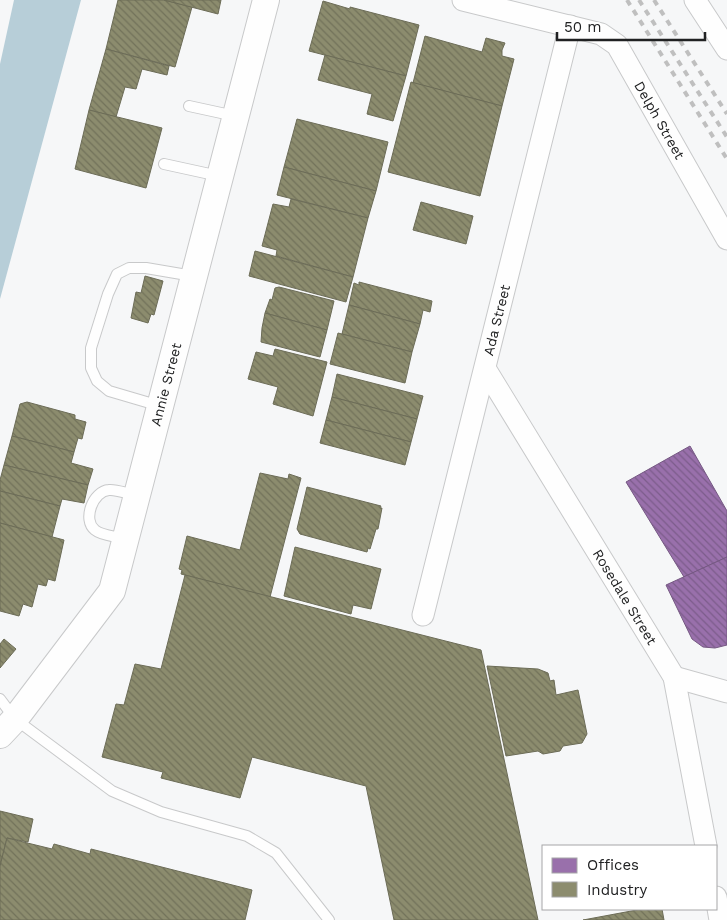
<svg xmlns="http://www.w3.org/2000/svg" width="727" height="920" font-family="'Work Sans',sans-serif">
  <defs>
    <pattern id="offices-back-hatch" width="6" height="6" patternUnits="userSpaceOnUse" patternTransform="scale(1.25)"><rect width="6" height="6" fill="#9970ab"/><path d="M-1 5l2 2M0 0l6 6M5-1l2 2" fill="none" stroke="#7c5c8b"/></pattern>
    <pattern id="industry-back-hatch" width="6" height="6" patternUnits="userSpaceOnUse" patternTransform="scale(1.25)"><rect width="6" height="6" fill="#8c8c6e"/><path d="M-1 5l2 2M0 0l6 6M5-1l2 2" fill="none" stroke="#72725a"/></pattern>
  </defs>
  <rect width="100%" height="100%" fill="#f6f7f8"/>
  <path fill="#b7ced8" d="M14,0h67l-81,299v-235z"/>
  <g fill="url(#offices-back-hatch)" stroke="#755882">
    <path d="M690,446l37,65v46l-43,20 -58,-95z"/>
    <path d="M727,557v88l-12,3 -12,-1 -11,-8 -26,-54z"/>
  </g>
  <g fill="url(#industry-back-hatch)" stroke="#6c6c57">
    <path d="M118,0h46l28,7 -17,60 -69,-18z"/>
    <path d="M164,0h57l-3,14z"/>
    <path d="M323,1l27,8v-2l69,18 -13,51 -97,-25z"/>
    <path d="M425,36l57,16 4,-14 19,5 -3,7v6l12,3 -12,47 -89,-23z"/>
    <path d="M106,49l63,17 -2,9 -25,-6 -6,20 -11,-2 -9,30 -27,-7z"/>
    <path d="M325,55l81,21 -13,45 -26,-7 5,-20 -54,-14z"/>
    <path d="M411,82l91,24 -22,90 -92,-24z"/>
    <path d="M89,110l73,18 -16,60 -71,-19z"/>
    <path d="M297,119l91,23 -12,49 -92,-24z"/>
    <path d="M284,167l92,24 -8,27 -91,-23z"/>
    <path d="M291,199l77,19 -15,59 -77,-21 1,-6 -15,-4 11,-42 16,3z"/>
    <path d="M421,202l52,14 -7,28 -53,-14z"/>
    <path d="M255,251l98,26 -7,25 -97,-26z"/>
    <path d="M145,276l18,5 -9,34 -3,-1 -3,9 -17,-5 5,-26 5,1z"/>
    <path d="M359,282l73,19 -2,11 -7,-2 -3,14 -71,-19 5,-22 5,2z"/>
    <path d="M279,287l55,14 -7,29 -62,-17 5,-14 2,1 3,-12z"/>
    <path d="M349,305l71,19 -8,28 -70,-18z"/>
    <path d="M265,313l62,17 -7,27 -59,-15 1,-14z"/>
    <path d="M338,333l74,19 -7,31 -75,-19z"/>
    <path d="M275,349l52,13 -14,54 -40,-12 5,-17 -30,-8 8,-27 17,4z"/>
    <path d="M337,374l86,22 -6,23 -85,-22z"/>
    <path d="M332,397l85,22 -6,23 -85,-22z"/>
    <path d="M27,402l48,13v4l11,3 -4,17 -4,-1 -4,14 -62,-16 8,-32z"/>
    <path d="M326,420l85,22 -6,23 -85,-22z"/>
    <path d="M12,436l62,16 -3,11 22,6 -5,16 -84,-20z"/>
    <path d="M4,465l84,20 -4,18 -22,-4 -2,7 -60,-15v-11z"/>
    <path d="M260,473l28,6 1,-5 12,4 -31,119 -89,-23 1,-4 -3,-1 8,-33 53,14z"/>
    <path d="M307,487l74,19 -1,2h2l-4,21h-2l-6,20 -2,-1 -1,4 -67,-18 -3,-5z"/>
    <path d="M0,491l60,15 -8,31 -52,-14z"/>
    <path d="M0,523l64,17 -9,41 -7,-2 -2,7 -8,-2 -6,23 -9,-3 -4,12 -19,-5z"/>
    <path d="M295,547l86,22 -10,40 -18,-4 -2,9 -67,-18z"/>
    <path d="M185,575l296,75 57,270h-144l-28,-134 -114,-29 -12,41 -79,-20 2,-6 -61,-15 14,-53 8,1 11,-41 26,5z"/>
    <path d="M4,639l12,10 -16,19v-24z"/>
    <path d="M487,666l51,3 10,4 2,8 4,-1 2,15 22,-5 9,44 -5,9 -19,3 -3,5 -17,3 -5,-3 -32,5z"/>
    <path d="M0,811l33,8 -5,23 -21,-4 -7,28z"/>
    <path d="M7,838l45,11 2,-5 36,10 1,-5 161,41 -7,30h-245v-54z"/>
    <path d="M642,909h20l2,11h-81z"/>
  </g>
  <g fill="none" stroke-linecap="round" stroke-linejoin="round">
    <g stroke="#c8c9ca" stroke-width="12">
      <g id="service">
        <path d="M189,106l46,10"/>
        <path d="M164,164l55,12"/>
        <path d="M160,406l-51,-15 -12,-10 -6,-13v-20l17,-54 9,-20 12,-6h17l47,8"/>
        <path d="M125,539c-9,-3 -23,-3 -30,-9 -13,-10 -2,-39 14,-40 7,-1 19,4 27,5"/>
        <path d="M0,699l15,20 97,72 49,21 86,24 29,17 53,67"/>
      </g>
    </g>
    <g stroke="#c8c9ca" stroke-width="23">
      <g id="minor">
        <path id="s1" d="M463,0l138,34 16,11 110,194"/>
        <path d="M695,0l32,49"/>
        <path id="s2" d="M486,370l188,307 32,169"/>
        <path id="s3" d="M423,615l147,-589"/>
        <path d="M674,677l53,15"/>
        <path d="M716,897l4,23"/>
      </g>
    </g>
    <g stroke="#c8c9ca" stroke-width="28">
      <g id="tertiary">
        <path id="s4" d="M0,735l15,-16 97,-128 154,-591"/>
      </g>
    </g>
    <use href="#service" stroke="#fefefe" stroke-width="10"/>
    <use href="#minor" stroke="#fefefe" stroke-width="21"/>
    <use href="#tertiary" stroke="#fefefe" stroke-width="26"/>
    <g stroke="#bfbfbf" stroke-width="4" stroke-dasharray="6 6" stroke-linecap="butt">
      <path d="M627,0l100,159"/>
      <path d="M639,0l88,137"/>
      <path d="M654,0l73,114"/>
    </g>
  </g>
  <g text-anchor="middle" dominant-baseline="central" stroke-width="5" stroke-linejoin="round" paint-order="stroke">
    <g font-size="14" fill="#202122" stroke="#fff">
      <text stroke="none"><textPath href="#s1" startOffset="248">Delph Street</textPath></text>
      <text stroke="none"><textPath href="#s3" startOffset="304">Ada Street</textPath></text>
      <text stroke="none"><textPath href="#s4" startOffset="396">Annie Street</textPath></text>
      <text stroke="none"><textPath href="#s2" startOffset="266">Rosedale Street</textPath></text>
    </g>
  </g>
  <rect x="542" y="845" width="175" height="65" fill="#ffffff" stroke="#a6a6a7"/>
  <rect x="552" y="858" width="25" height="15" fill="#9970ab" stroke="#a6a6a7"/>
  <text x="587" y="870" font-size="15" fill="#202122">Offices</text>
  <rect x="552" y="882" width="25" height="15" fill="#8c8c6e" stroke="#a6a6a7"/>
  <text x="587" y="895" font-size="15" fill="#202122">Industry</text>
  <path d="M557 32v8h148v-8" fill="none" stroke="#202122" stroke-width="2.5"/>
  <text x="564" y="32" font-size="15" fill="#202122" stroke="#ffffff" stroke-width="4" paint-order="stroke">50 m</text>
</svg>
